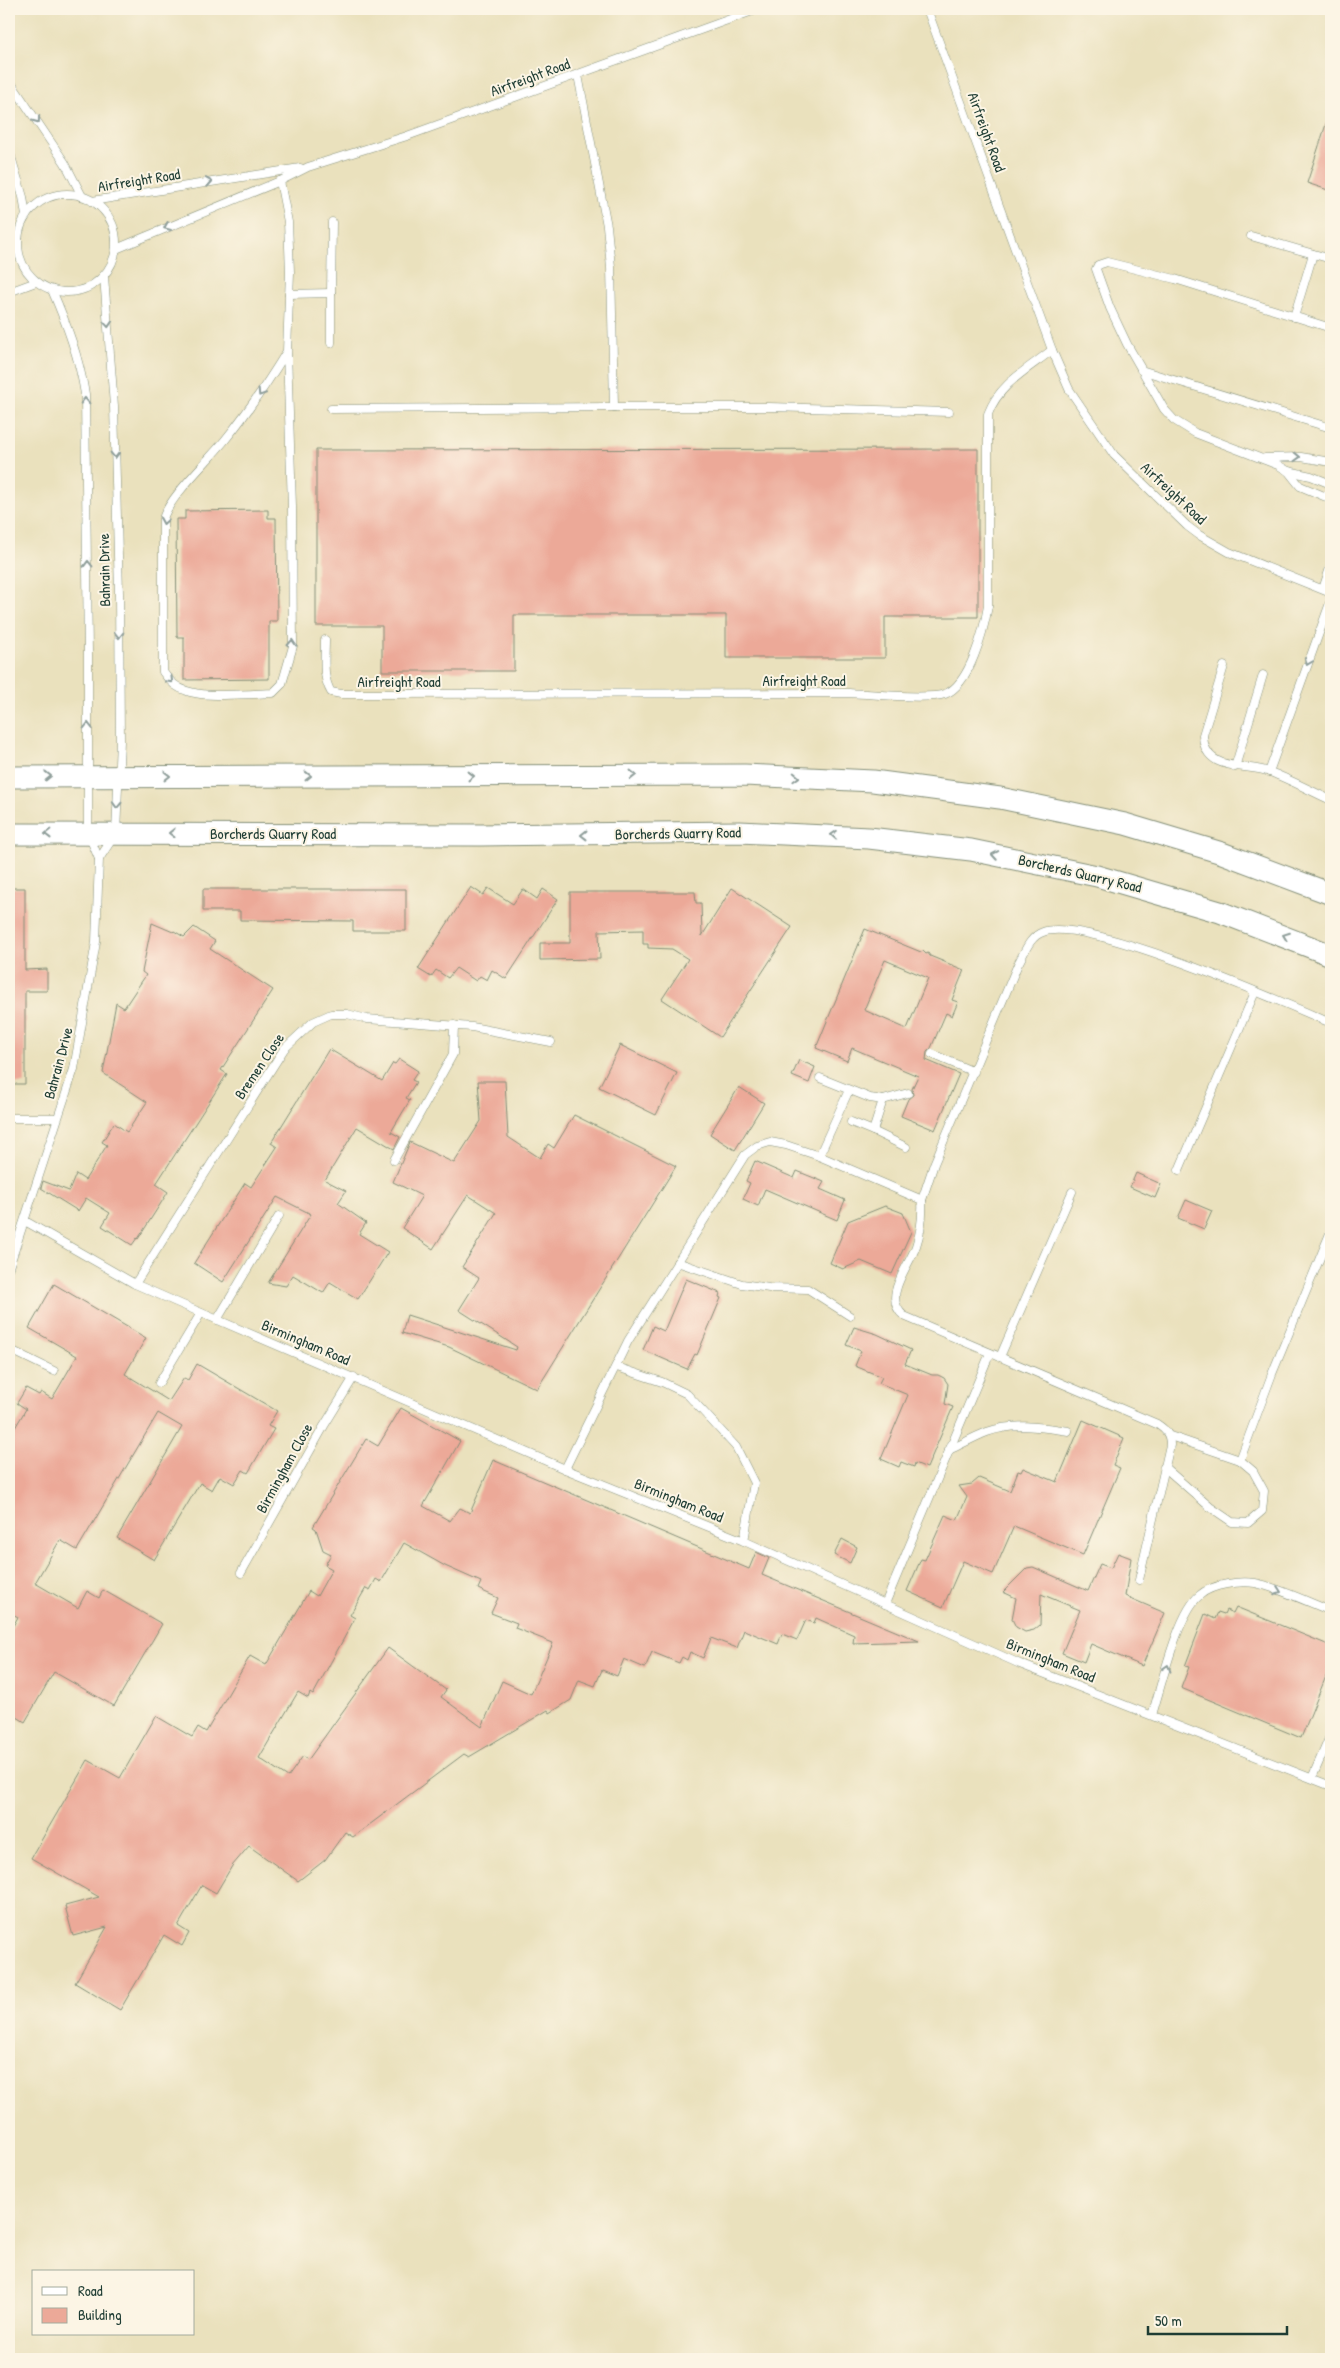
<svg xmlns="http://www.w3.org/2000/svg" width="1340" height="2368" font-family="'Patrick Hand',sans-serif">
  <rect width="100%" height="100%" fill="#fcf5e5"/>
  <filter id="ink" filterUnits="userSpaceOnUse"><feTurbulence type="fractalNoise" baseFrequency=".02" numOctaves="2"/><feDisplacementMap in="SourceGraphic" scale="10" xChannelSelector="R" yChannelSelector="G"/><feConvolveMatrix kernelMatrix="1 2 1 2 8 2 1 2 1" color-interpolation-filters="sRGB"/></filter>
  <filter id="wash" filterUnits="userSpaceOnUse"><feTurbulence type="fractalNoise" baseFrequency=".0096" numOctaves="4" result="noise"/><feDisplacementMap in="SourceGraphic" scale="20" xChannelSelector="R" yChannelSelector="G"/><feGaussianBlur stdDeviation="1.12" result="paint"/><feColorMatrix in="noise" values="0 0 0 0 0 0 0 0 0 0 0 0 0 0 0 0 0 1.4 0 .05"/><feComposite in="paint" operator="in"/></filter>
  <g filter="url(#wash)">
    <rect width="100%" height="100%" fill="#eae1bd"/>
    <g id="blocks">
      <g fill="#eca998" fill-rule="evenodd">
        <path d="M1328,118l3,1v72l-24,-8z"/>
        <path d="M978,449v168h-93v41h-159v-43h-212v56h-132v-45h-66v-176z"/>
        <path d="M268,510v8h8l1,103h-8v58l-85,1v-43h-7l-1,-118h9v-8z"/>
        <path d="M471,887l12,8 5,-7 25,16 10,-15 14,10 6,-10 15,10 -52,80 -14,-9 -5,10 -7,-4 -4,5 -20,-13 -8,10 -12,-8 -5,7 -13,-8z"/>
        <path d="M9,888h16v82l22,-1v22h-22v93h-16z"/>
        <path d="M732,888l60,39 -72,110 -58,-38 26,-40 -16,-10 -24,-1v-4h-5v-14l-44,1 1,28 -60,1v-17h30v-51h125l1,11h5l1,33z"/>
        <path d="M203,889h203v42h-53v-10l-113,-1v-9h-37z"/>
        <path d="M152,923l21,9 1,-1 10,6 10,-10 21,14 -5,8 63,41 -52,80 6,4 -71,110 12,8 -30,47 -1,-1 -5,7 -30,-19 8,-13 -24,-15 -8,13 -37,-23 2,-7 26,10 7,-17 9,6 22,-35 -5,-3 12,-19 13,9 20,-30 -44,-29 13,-70 8,5 22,-33 -4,-3z"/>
        <path d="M865,929l56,23 2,-1 3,3 2,-1 2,3 34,14 -12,30 6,2 -6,14 -6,-3 -15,35 -4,4 -1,8 33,14 -24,56 -34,-14 7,-17 5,-4 -1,-6 6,-13 -66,-28 -5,13 -31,-13zM885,960l43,18 -21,51 -43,-19z"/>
        <path d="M620,1045l57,28 -21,42 -57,-28z"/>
        <path d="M329,1049l53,32 11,-18 2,1 4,-5 19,12 -6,9 4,2 -10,16 4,2 -19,32 9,5 -6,12 -37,-22 -32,53 21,11 -8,12 28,20 -7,11 29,18 -30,47 -28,-17 -7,11 -30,-18 -7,11 -18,-3 43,-69 -34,-17 -54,85 -29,-19 51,-80 6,4 26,-40 -6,-4z"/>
        <path d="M799,1060l16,7 -6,16 -17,-7z"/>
        <path d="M478,1081h27l3,56 32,21 8,-14 6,4 20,-33 102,51 -139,223 -88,-42 -47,-14 5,-18 109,35 1,-3 -58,-37 20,-32 -17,-11 34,-54 -28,-18 -35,54 -31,-21 20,-32 -29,-14 17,-40 44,21 27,-42z"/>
        <path d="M739,1087l25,16 -29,47 -25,-16z"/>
        <path d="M755,1161l39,17 3,-7 27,11 -4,7 25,11 -8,20 -72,-31 -7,17 -15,-7 7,-16 -4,-2z"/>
        <path d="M1136,1173l25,11 -6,14 -25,-11z"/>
        <path d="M1186,1200l26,11 -8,18 -26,-11z"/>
        <path d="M885,1206l18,7 8,19 -19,42 -31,-13 -18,8 -13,-6 18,-42z"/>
        <path d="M686,1279l34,14 -1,4 2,1 -24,57 -2,-1 -8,15 -44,-19 10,-24 11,5z"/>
        <path d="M54,1284l92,54 -21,36 44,27 15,-23 4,2 9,-16 80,47 -9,15 6,3 -26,44 -5,-3 -9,14 -14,-8 -8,14 -12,-7 -46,77 -37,-22 65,-111 -24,-14 -81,137 -17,-10 -25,43 43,25 9,-17 12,7 4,-8 59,34 -48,82 -60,-34 -29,50 -16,-10v-79l9,-16 -9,-5v-174l17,-29 -9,-6 9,-15 13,7 2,-3 11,7 25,-43 -48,-28z"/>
        <path d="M854,1327l23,7 34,16 -6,14 27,11h6l6,3 4,6 -3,20 8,3 -26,61 -12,-5 -1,4 -13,-5 -2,5 -18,-8 27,-64 -29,-12 3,-6 -27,-11 6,-15 -15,-6z"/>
        <path d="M401,1408l59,33 -37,65 27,15 10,-13 10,5 23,-53 256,109 7,-17 13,6 -7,17 157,66 -66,2 1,-8 -38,-17 -2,5 -8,-3 -9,20 -15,-6 -4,10 -34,-14 -7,18 -26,-10 -8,20 -13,-6 -3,8 -5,-3 -3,6 -27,-11 -7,16 -21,-9 -7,17 -15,-6 -7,16 -16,-6 -8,20 -21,13 -2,-3 -79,47 -5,-3 -111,83 -8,-5 -20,28 -27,21 -49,-35 -17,20 -16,27 -14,-8 -24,41 11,7 -7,13 -18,-11 -44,75 -45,-27 32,-56 -34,9 -8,-30 34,-9 -68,-39 57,-98 32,18 36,-62 36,21 6,-10 8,5 44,-76 16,9 43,-74 8,5 15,-27 -7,-4 6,-11 -8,-4 -7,-21 -3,-2 53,-88 12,7zM404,1543l41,23 36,16 -3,7 20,9 -7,15 26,10 -2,5 38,15 -22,51 -29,-13 -20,46 -41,-30 5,-7 -58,-42 -80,112 -5,-4 -15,21 -29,-19 39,-66 10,6 2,-5 3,2 42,-77 -5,-3 16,-27 4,2 6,-11 5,3z"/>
        <path d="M1083,1420l41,18 -11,27 7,3 -37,87 -69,-29 -21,48 -30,-13 -20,46 -36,-16 14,-32 4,1 20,-45 12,5 10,-23 -8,-11 13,-2 7,-6 31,13 8,-20 3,1 2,-4 34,14z"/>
        <path d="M842,1539l15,8 -7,16 -16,-8z"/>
        <path d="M1118,1553l13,5 -6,38 40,17 -23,53 -51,-22 -7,18 -22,-9 18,-43 -39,-16 -1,31 -6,5 -9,2 -9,-5 -4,-8 4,-21 -13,-6 24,-24 6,-1 55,24 12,-27 11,4z"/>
        <path d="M1236,1607l95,39v18l-30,74 -120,-50 8,-21 -4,-1 20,-52 10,5 3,-7 6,2 2,-4 7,3z"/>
      </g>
    </g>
  </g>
  <g filter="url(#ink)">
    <use href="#blocks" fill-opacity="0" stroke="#848f78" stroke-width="1"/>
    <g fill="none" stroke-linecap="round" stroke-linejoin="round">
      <g stroke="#848f78" stroke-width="9">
        <g id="service">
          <path d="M927,9l125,341 17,39 45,66 73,71 12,9 30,17 102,41"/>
          <path d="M578,75l29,151 4,41 3,140h155l180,5"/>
          <path d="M9,80l56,83 17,33"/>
          <path d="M9,150l14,47 3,19"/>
          <path d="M280,181l8,41 2,50 -3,79 5,156 1,139 -11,38 -9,9c-21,1 -68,5 -86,-2 -11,-3 -18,-10 -24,-19v-153c6,-22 46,-59 62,-79 23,-28 43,-58 62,-89"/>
          <circle cx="67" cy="243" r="49"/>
          <path d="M92,201l208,-33"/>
          <path d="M1251,236l80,23"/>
          <path d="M9,245l9,-8"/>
          <path d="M116,249l164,-68 28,-14 99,-31 351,-127"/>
          <path d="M52,290c15,35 27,67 33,104l3,261v178l11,26"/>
          <path d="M9,292l27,-10"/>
          <path d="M331,293l1,-71"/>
          <path d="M289,294l42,-1v50"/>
          <path d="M1294,317l19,-63"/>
          <path d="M1331,328l-156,-49 -68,-17 -9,3 -2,4 14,39 17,36 37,65 10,11 21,13 83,32 10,6 12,15 31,13"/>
          <path d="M1141,370l190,58"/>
          <path d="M331,409l283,-2"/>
          <path d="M1265,458l36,-1 30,5"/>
          <path d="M1288,471l23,5 20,8"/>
          <path d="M1323,589l8,-24"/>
          <path d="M325,640c0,18 -3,37 6,52l10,2 508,-1c21,1 79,7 96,1 25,-9 39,-65 43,-88v-192c11,-30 40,-45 64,-64"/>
          <path d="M1224,666l-21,69c1,38 42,28 67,37 21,8 41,19 61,28"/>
          <path d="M1235,767l28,-92"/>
          <path d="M1269,772l62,-172"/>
          <path d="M932,1054l42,18"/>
          <path d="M820,1078l50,20 13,2 25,-7"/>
          <path d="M883,1100l-10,31 33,16"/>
          <path d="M9,1118h48"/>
          <path d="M851,1122l22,9"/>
          <path d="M819,1156l30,-66"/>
          <path d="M394,1160l59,-106 1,-29"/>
          <path d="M1179,1170l76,-178"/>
          <path d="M922,1200l12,-36 84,-200c7,-12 11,-27 25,-32 42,-17 241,71 288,91"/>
          <path d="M25,1221l110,63 41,18 389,167 179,72 276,123 311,122"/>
          <path d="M677,1262l65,22 27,4 39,1 42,27"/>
          <path d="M9,1267l65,-198 22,-127 3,-83 17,-26 4,-92 -1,-148 -5,-187 -10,-130"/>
          <path d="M135,1284l149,-235 29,-27 18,-8h16l20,5 105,8 79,15"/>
          <path d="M217,1320l62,-104"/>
          <path d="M9,1349l45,22"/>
          <path d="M1000,1357l72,-165"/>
          <path d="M617,1367l45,15 25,12 49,53 18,36 -10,58"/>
          <path d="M159,1383l42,-70"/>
          <path d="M949,1450c13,-6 25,-13 38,-18 26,-10 55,-5 81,-1"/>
          <path d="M1240,1460l32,-86 59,-143"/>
          <path d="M1164,1467l46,40 22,15 16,1 14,-12 2,-20 -11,-20 -13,-11 -70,-24"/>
          <path d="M565,1469l63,-128 117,-186 12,-9 13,-4 16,3 33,11 103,44c1,16 -1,31 -6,46 -7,21 -35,51 -12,70l253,108c9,6 13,10 13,21l-31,135"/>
          <path d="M241,1573l83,-147 30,-49"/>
          <path d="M885,1604l105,-251"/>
          <path d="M1152,1715c9,-28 26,-103 48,-120 12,-11 40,-14 55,-12 22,4 55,20 76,28"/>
          <path d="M1312,1778l19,-44"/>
        </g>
      </g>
      <g stroke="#848f78" stroke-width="23">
        <g id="secondary">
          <path d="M9,777l736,-2 128,6 127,17 125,26 97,29 109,41"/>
          <path d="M9,834l472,1 259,-3 129,6 102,12 126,26 123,36 111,43"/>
        </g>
      </g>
      <use href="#service" stroke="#fff" stroke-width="8"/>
      <use href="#secondary" stroke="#fff" stroke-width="21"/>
    </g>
    <defs><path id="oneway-chevron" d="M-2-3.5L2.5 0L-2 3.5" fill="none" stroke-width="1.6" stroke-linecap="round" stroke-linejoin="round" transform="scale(1.25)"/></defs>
    <g stroke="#8f9e9a">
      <use href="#oneway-chevron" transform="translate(37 120) rotate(55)"/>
      <use href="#oneway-chevron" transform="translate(209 182) rotate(-9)"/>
      <use href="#oneway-chevron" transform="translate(167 227) rotate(157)"/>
      <use href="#oneway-chevron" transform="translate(108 324) rotate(86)"/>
      <use href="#oneway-chevron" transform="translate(261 393) rotate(123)"/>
      <use href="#oneway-chevron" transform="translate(85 401) rotate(-92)"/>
      <use href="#oneway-chevron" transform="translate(115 455) rotate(89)"/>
      <use href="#oneway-chevron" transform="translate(1297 457) rotate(2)"/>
      <use href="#oneway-chevron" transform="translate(164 521) rotate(99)"/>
      <use href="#oneway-chevron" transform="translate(88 564) rotate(-91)"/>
      <use href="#oneway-chevron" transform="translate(119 635) rotate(90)"/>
      <use href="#oneway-chevron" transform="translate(292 643) rotate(-87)"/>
      <use href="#oneway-chevron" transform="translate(1308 662) rotate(111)"/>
      <use href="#oneway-chevron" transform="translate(170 680) rotate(45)"/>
      <use href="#oneway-chevron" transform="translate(88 726) rotate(-90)"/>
      <use href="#oneway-chevron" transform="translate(633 775)"/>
      <use href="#oneway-chevron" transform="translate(48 776) rotate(-1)"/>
      <use href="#oneway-chevron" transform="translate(167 776)"/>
      <use href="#oneway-chevron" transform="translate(308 776)"/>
      <use href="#oneway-chevron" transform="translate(471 776)"/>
      <use href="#oneway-chevron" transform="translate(796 777) rotate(2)"/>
      <use href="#oneway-chevron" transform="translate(117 805) rotate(93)"/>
      <use href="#oneway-chevron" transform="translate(172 833) rotate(-180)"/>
      <use href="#oneway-chevron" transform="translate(48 834) rotate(179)"/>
      <use href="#oneway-chevron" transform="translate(584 835) rotate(180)"/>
      <use href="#oneway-chevron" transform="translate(834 835) rotate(-176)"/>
      <use href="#oneway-chevron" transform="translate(995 855) rotate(-170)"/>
      <use href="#oneway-chevron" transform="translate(1286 936) rotate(-159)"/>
      <use href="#oneway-chevron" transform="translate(1278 1591) rotate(20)"/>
      <use href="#oneway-chevron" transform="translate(1167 1668) rotate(-73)"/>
    </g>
  </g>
  <g text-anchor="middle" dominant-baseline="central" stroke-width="4" stroke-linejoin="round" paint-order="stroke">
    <g font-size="15" fill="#1f3d34" stroke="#fcf5e5">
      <text transform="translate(530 77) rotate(-20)">Airfreight Road</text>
      <text transform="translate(987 132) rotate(70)">Airfreight Road</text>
      <text transform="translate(139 180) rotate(-9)">Airfreight Road</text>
      <text transform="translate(1174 493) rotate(43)">Airfreight Road</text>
      <text transform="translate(104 570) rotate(-91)">Bahrain Drive</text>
      <text x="804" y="680">Airfreight Road</text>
      <text x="399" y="681">Airfreight Road</text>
      <text x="273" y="833">Borcherds Quarry Road</text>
      <text transform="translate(678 833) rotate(-1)">Borcherds Quarry Road</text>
      <text transform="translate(1080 873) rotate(13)">Borcherds Quarry Road</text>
      <text transform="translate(58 1063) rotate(-75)">Bahrain Drive</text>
      <text transform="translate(259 1066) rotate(-56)">Bremen Close</text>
      <text transform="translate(306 1342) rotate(23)">Birmingham Road</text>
      <text transform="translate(284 1468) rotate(-61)">Birmingham Close</text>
      <text transform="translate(679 1500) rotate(22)">Birmingham Road</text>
      <text transform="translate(1051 1660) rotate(22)">Birmingham Road</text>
    </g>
  </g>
  <rect width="1340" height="2368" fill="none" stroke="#fcf5e5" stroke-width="30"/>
  <rect x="32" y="2270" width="162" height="65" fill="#fcf5e5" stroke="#a4ab9e"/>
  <rect x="42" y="2287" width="25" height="8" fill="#ffffff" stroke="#a4ab9e"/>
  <text x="78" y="2296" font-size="15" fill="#1f3d34">Road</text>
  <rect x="42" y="2308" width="25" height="15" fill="#eca998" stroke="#a4ab9e"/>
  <text x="78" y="2320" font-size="15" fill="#1f3d34">Building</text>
  <path d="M1148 2326v8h139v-8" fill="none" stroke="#1f3d34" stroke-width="2.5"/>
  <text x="1155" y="2326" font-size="15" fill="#1f3d34" stroke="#fcf5e5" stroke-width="4" paint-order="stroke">50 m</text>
</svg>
